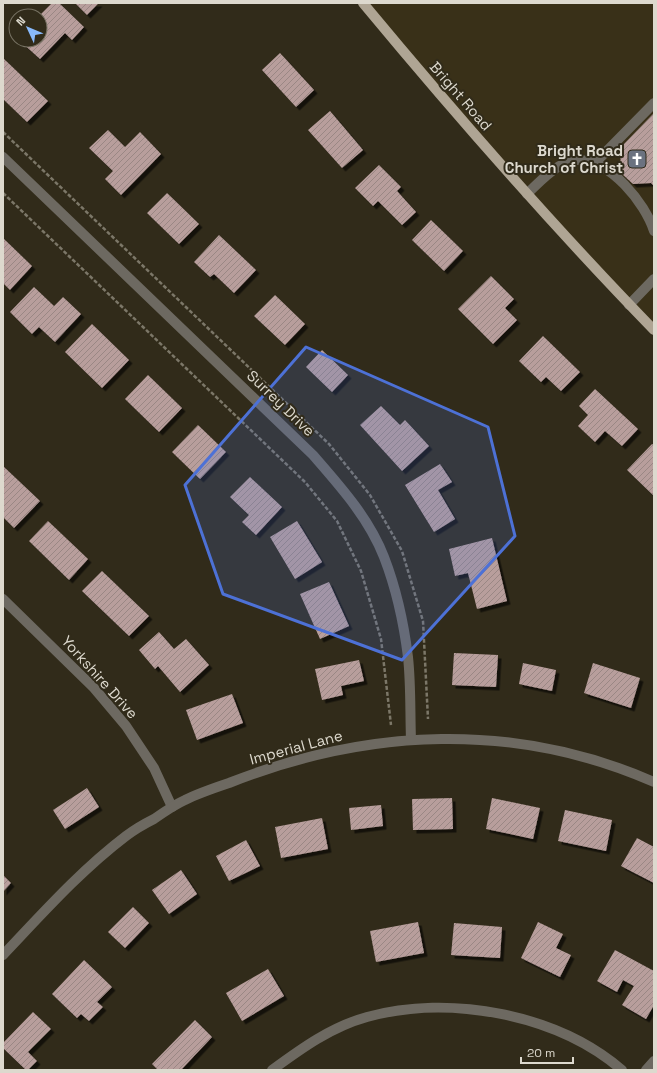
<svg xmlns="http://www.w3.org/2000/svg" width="657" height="1073" font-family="'Space Grotesk',sans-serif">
  <defs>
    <pattern id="building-hatch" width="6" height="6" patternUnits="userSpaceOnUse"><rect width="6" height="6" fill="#b89e9c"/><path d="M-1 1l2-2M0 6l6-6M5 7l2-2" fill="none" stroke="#9a8784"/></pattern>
    <filter id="shadow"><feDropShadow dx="3.5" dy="3.5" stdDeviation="0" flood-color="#0009"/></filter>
  </defs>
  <rect width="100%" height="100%" fill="#312b1a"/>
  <path fill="#393018" d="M363,3h291v327z"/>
  <g fill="url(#building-hatch)" filter="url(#shadow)">
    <path d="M52,3h7l25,24 -12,13 -7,-7 -25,26 -21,-19h21v-25z"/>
    <path d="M75,3h24l-12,12z"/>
    <path d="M280,53l34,37 -18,17 -34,-37z"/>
    <path d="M3,58l45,43 -21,21 -24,-23z"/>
    <path d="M330,111l33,39 -21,18 -34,-38z"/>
    <path d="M654,113v73l-3,-3 -18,1 -13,-12 1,-25z"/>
    <path d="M108,130l17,17 15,-15 21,22 -40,41 -16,-16 8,-8 -24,-23z"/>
    <path d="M379,165l22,22 -4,4 19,21 -14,13 -24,-24 -5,5 -18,-18z"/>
    <path d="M167,193l32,31 -20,20 -32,-31z"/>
    <path d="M431,220l32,31 -19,20 -32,-31z"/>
    <path d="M219,235l37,35 -22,23 -20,-19 -4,3 -16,-15z"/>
    <path d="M3,238l29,28 -22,24 -7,-7z"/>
    <path d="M491,276l23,23 -9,9 12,12 -24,24 -35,-35z"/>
    <path d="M34,287l20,19 9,-9 18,17 -26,28 -16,-15 -7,7 -22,-22z"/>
    <path d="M275,295l30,29 -20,21 -31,-29z"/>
    <path d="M92,324l37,36 -27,28 -37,-36z"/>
    <path d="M543,336l37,36 -19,19 -15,-14 -5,5 -22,-21z"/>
    <path d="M322,350l26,25 -16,17 -26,-25z"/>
    <path d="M148,375l34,33 -23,24 -34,-33z"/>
    <path d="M595,389l43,40 -16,17 -17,-15 -10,11 -17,-16 10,-11 -9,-9z"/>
    <path d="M381,406l19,19 5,-5 24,26 -27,25 -42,-46z"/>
    <path d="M198,425l28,27 -26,27 -28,-27z"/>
    <path d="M652,444l2,1v51l-27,-26z"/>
    <path d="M440,464l12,18 -14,8 17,29 -21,13 -29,-47z"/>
    <path d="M3,466l37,35 -26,27 -11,-11z"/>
    <path d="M250,477l32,30 -26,28 -14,-13 7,-7 -19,-18z"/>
    <path d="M48,521l40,38 -19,21 -40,-39z"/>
    <path d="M297,521l25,41 -27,17 -25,-42z"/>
    <path d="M492,538l15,63 -30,8 -9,-36 -13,3 -6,-27z"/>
    <path d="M102,571l47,45 -20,20 -47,-45z"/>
    <path d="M329,582l20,44 -29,13 -20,-45z"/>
    <path d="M159,632l15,17 12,-10 23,26 -29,27 -22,-26 -3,3 -16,-19z"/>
    <path d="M454,653l44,2 -2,32 -44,-2z"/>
    <path d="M359,660l5,21 -23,5 2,9 -21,5 -7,-31z"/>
    <path d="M523,663l33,7 -4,21 -33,-7z"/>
    <path d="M593,663l47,15 -9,30 -47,-15z"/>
    <path d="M232,694l11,29 -46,17 -11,-30z"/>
    <path d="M87,788l12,19 -34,22 -12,-19z"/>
    <path d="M452,798l1,31 -40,1 -1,-31z"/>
    <path d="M492,798l48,10 -7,31 -47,-10z"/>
    <path d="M381,805l2,21 -32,4 -2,-22z"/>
    <path d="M565,810l47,10 -6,31 -48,-10z"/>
    <path d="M322,818l6,31 -47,9 -6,-31z"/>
    <path d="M637,838l17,9v36l-33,-17z"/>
    <path d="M246,840l14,26 -31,15 -13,-25z"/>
    <path d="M181,870l16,24 -28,20 -17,-24z"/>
    <path d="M3,875l8,8 -8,9z"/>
    <path d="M133,907l16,16 -24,25 -17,-16z"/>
    <path d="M418,922l6,31 -48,9 -6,-31z"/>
    <path d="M538,922l25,12 -7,14 15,7 -11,22 -39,-19z"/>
    <path d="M454,923l48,4 -2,31 -49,-3z"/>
    <path d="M615,950l39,21v34l-8,14 -24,-14 12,-19 -11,-6 -6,12 -20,-11z"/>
    <path d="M84,960l28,27 -15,15 6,5 -14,14 -8,-7 -4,4 -25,-24z"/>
    <path d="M268,969l16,27 -42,25 -16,-28z"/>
    <path d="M33,1012l18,17 -23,23 9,9 -9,9h-2l-23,-22v-5z"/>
    <path d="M195,1020l17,17 -31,33h-23l-6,-6z"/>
  </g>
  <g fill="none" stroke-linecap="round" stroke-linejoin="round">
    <g stroke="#7c7768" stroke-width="2.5" stroke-dasharray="4 2" stroke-linecap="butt">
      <path d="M3,132l326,312 41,51 32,56 21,70 5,98"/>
      <path d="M3,193l302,289 32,39 24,50 20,68 10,86"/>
    </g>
    <g stroke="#6d6961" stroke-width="10">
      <path d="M3,157l310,298c27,31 56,63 71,102 12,31 20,68 24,100 3,28 2,55 3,83"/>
      <path d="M595,163l59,-60"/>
      <path d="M527,194c12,-12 33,-34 50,-34 33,-1 68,43 77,71"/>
      <path d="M629,305l25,-26"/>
      <path d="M3,599l91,89 32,38 28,42 18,39"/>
      <path d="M3,955c39,-41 77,-84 123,-119 8,-6 18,-12 28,-17 10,-7 20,-14 31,-19 14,-7 29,-12 44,-17 139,-55 286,-62 425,-1"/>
      <path d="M272,1070c30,-22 59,-43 95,-53 82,-23 190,-3 255,53"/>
      <path d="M646,1070l8,-9"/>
    </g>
    <path stroke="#afa594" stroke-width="10" d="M363,3c93,112 189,222 291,327"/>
  </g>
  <path fill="#4d71d6" fill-opacity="0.2" stroke="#4d71d6" stroke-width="3" stroke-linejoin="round" d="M306,347l182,80 27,109 -113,124 -179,-66 -38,-109z"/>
  <defs>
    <g id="church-square" transform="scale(1)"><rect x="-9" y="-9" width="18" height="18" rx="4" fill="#6b7280" stroke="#312b1a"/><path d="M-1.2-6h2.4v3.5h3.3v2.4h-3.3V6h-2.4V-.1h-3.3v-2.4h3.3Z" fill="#fff"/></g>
  </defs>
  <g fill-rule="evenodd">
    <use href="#church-square" x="637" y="159"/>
  </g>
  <g text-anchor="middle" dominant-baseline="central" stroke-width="4" stroke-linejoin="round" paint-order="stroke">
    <g font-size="15" fill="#ddd9ce" stroke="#312b1a">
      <text transform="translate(461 96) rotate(49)">Bright Road</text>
      <text transform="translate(281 403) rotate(44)">Surrey Drive</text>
      <text transform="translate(100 677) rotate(48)">Yorkshire Drive</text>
      <text transform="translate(296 747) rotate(-15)">Imperial Lane</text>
    </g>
    <g font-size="15" font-weight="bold" fill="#ddd9ce" stroke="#312b1a" text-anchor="end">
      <text x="623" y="150">Bright Road<tspan x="623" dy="17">Church of Christ</tspan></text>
    </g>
  </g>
  <rect width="657" height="1073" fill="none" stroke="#ddd9ce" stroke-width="8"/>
  <g transform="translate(28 28) rotate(314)"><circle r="19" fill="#312b1a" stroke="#767162"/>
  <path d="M0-3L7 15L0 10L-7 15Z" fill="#89bafc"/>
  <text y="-6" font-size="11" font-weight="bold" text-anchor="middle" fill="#ddd9ce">N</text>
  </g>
  <path d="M521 1057v6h52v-6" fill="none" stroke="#ddd9ce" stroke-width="2"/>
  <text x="527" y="1057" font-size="12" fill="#ddd9ce" stroke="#312b1a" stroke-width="3" paint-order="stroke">20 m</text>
</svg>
